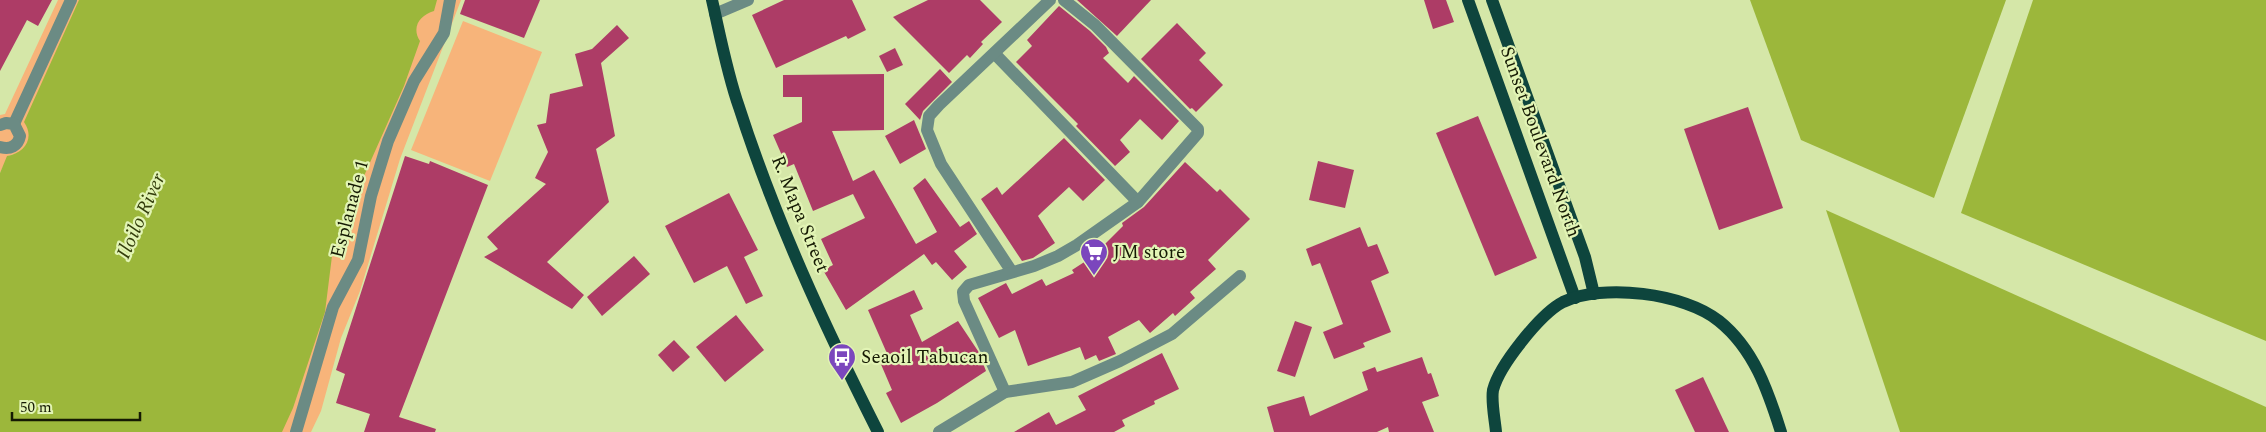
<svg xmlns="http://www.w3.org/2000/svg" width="2266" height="432" font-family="Spectral,serif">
  <rect width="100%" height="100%" fill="#d5e7a8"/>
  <g fill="#f7b47a">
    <path d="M58,0h43l-52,122 -28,30 -13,4 -8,17v-58l5,-1z"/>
    <path d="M402,0h59l-61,159 -40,132 -19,47 -20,73 -10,21h-51l79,-195 3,-5z"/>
    <path d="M463,21l79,31 -52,129 -79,-31z"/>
  </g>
  <g fill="#9cb73b">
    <path d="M79,0h358l-3,11c-14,4 -23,16 -14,30l-16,45 -48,108 -13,37 -4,6 -7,19 -7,56 -32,96 -11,24h-282v-259l7,-17c18,-3 28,-18 17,-34z"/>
    <path d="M1750,0h256l-72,198 -133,-58z"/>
    <path d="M2033,0h233v341l-305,-128z"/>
    <path d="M1826,210l440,197v25h-366z"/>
  </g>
  <g fill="#ad3c66">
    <path d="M0,0h52l-14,26 -11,-6 -27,51z"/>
    <path d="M465,0h75l-16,38 -64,-24z"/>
    <path d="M784,0h68l14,30 -18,9 -2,-3 -70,32 -24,-53z"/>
    <path d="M928,0h52l22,22 -21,20 2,2 -13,14 -3,-3 -18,18 -56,-56z"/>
    <path d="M1077,0h74l-34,36z"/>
    <path d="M1424,0h22l8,22 -21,7z"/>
    <path d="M1059,6l31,25 16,16 3,6 -6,5 25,25 6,-7 45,45 -17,19 -22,-21 -20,21 10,12 -15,14 -39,-40 2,-2 -62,-62 16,-16 -5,-6z"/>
    <path d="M1177,23l29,30 -7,7 24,25 -27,27 -4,-4 -2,1 -49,-50z"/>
    <path d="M617,25l12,13 -28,25 14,73 -19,13 13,53 -62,60 37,33 -12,14 -88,-52 14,-8 -11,-12 59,-53 -11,-6 13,-26 -11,-27 9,-2 4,-29 33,-8 -8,-32 17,-5z"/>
    <path d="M895,48l8,17 -16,7 -8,-16z"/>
    <path d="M940,69l12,13 -29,29 -3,9 -15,-16z"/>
    <path d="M884,74v56l-52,1 21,50 21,-11 42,74 21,-12 -24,-44 12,-10 35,49 9,-6 8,13 -23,17 13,16 -15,13 -16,-18 -4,3 -8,-11 -78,56 -23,-40 10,-5 -12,-26 44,-21 -12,-24 -40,17 -19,-47 -7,3 -14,-32 29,-13v-25h-19v-22z"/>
    <path d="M1748,107l35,101 -64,22 -35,-101z"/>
    <path d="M1478,116l59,142 -42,18 -59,-143z"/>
    <path d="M914,120l12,29 -26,15 -15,-28z"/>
    <path d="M1064,138l41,42 -22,21 -14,-14 -27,25 -4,4 17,27 -22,15 -11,3 -41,-62 16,-12 5,8z"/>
    <path d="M405,156l24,8 1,-3 58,24 -89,232 37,12 -1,3h-71l6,-18 -34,-11 9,-29 -9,-4z"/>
    <path d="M1318,161l36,9 -9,38 -36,-8z"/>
    <path d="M1185,162l32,30 3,-3 30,30 -42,41 8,9 -26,23 5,6 -20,18 -2,-3 -23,20 -11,-13 -31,17 8,17 -17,7 -3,-6 -11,5 -5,-13 -52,19 -13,-36 -16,8 -21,-40 28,-15 6,11 30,-15 4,7 28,-13 -2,-3 20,-13 31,-31 -1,-3 22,-16z"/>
    <path d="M729,193l29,57 -14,7 19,39 -17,8 -19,-38 -33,17 -29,-57z"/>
    <path d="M1360,227l8,20 9,-3 12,29 -18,8 20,51 -28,11 2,4 -31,12 -11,-27 20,-8 -23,-61 -8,3 -6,-17z"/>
    <path d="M634,256l16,18 -48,42 -15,-19z"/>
    <path d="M914,290l9,19 -13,6 12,27 36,-21 20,30 8,20 -49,32 -36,20 -15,-30 6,-3 -12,-28 9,-4 -21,-48z"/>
    <path d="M736,315l28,35 -39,32 -29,-35z"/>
    <path d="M1295,321l17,6 -17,50 -18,-6z"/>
    <path d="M674,340l16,17 -17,15 -15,-17z"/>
    <path d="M1162,353l17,36 -25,12 1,3 -33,16 3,6 -11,6h-100l35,-20 7,13 30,-15 -8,-14z"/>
    <path d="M1422,357l6,17 3,-1 8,23 -17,6 12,30h-45l-1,-5 -11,5h-103l-7,-25 37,-11 6,20 58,-26 -6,-18 13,-5 2,5z"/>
    <path d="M1703,377l26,55h-34l-20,-42z"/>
  </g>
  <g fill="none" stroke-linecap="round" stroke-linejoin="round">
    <g stroke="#6b8b84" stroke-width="12">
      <path d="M715,14l33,-14"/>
      <path d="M995,54l143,148"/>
      <path d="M14,124l57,-124"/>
      <path d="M0,125l6,-2 8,1 6,12c-2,10 -10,14 -20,11"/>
      <path d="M1012,272l-71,-108 -14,-34 2,-14 10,-11 111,-105"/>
      <path d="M1005,392l-41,-91 -1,-9 6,-7 65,-19 24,-10 19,-11 61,-43 60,-69v-4l-103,-104 -31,-25"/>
      <path d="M296,432l37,-125 25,-47 13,-64 17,-55 26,-60 30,-48 6,-33"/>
      <path d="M939,432l66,-40 67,-10 48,-21 52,-27 68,-58"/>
    </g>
    <g stroke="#0e453d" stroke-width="12">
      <path d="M712,0c8,35 15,73 27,107 36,112 86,220 139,325"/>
      <path d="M1468,0l107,298"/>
      <path d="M1492,0l93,257 9,37"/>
      <path d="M1496,432c-1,-12 -5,-30 -3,-42 6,-24 47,-76 70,-88 39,-19 122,-9 156,19 35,28 49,70 62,111"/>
    </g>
  </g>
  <defs>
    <g id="supermarket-pin" transform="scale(1.4375)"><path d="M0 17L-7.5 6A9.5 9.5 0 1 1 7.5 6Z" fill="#7b46bd" stroke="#e2f4b5"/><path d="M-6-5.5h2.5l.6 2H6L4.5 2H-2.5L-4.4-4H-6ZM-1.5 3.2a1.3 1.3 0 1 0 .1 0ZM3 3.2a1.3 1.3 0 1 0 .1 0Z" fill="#fff"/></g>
    <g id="bus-pin" transform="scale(1.4375)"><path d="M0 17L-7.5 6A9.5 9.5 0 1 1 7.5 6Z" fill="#7b46bd" stroke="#e2f4b5"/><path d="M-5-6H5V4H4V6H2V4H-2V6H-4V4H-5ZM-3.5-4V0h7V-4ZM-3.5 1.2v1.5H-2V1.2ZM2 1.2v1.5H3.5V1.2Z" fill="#fff"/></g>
  </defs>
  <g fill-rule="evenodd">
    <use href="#supermarket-pin" x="1094" y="252"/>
    <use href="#bus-pin" x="842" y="357"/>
  </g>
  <g text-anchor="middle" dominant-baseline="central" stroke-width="4.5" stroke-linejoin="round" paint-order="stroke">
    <g font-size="19" fill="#151a03" stroke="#e2f4b5">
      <text transform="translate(1540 142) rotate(70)">Sunset Boulevard North</text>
      <text transform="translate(350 209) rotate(-75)">Esplanade 1</text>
      <text transform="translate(800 214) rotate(68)">R. Mapa Street</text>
    </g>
    <g font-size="19" fill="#151a03" stroke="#e2f4b5" text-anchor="start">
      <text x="1113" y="252">JM store</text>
      <text x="861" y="357">Seaoil Tabucan</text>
    </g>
    <g font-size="20" font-style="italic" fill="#343e0c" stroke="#e2f4b5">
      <text transform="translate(141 216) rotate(-66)">Iloilo River</text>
    </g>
  </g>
  <path d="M12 412v8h128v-8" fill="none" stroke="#151a03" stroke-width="2.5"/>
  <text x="20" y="412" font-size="15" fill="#151a03" stroke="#e2f4b5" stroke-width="4" paint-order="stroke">50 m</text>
</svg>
